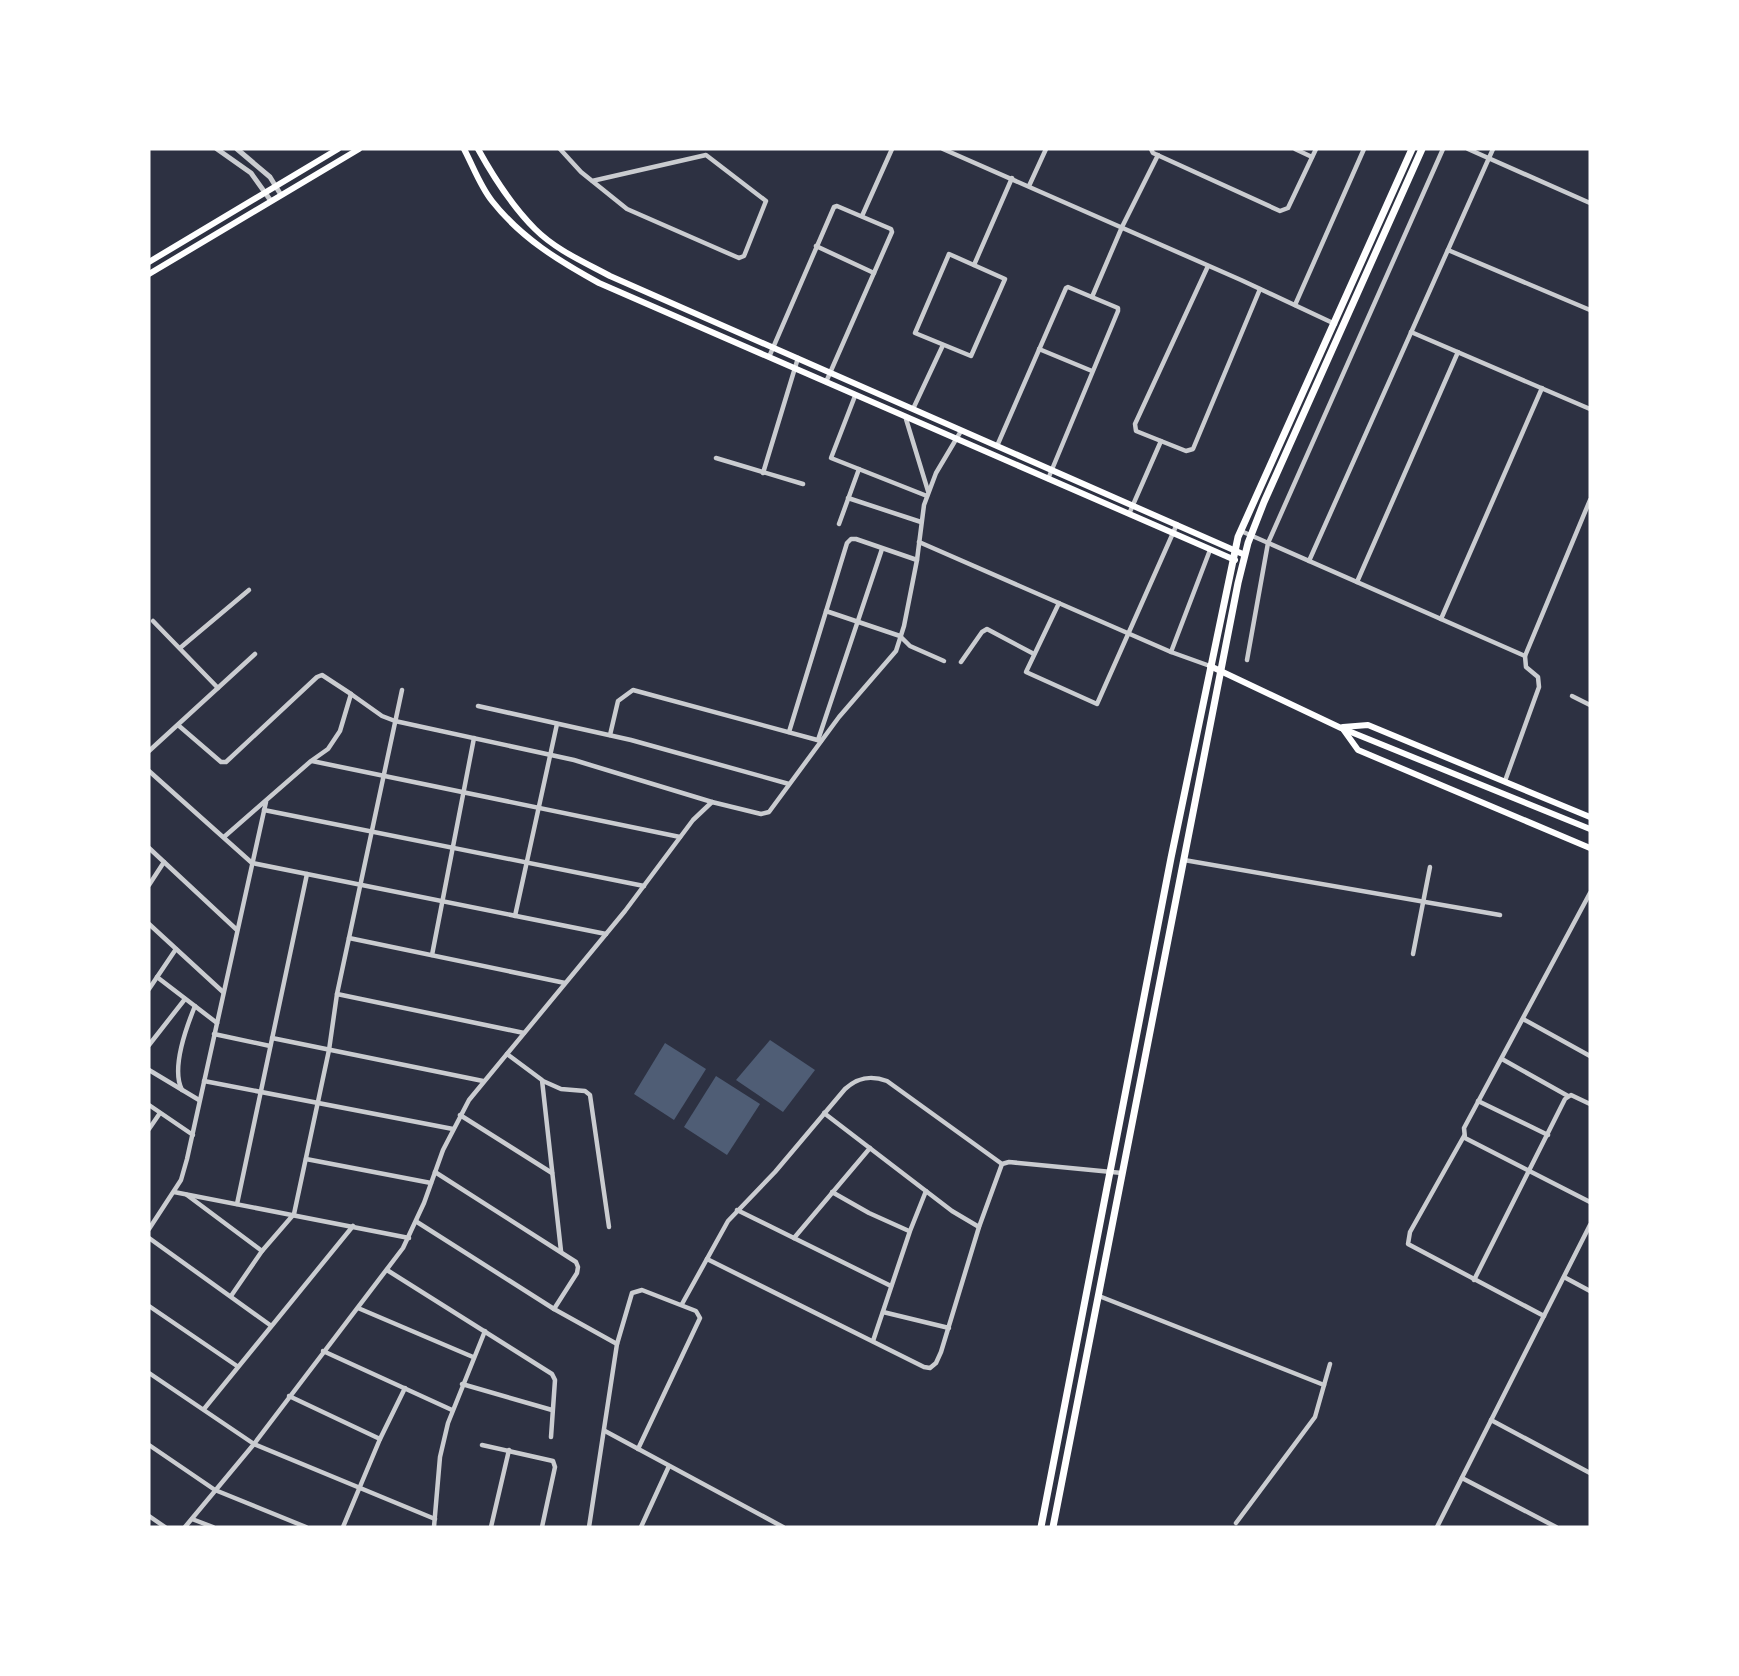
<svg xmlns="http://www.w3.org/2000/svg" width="1739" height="1676" font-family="'Public Sans',sans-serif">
  <rect width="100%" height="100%" fill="#2d3142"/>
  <g fill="#4f5d75">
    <path d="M770,1040l45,30 -32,42 -47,-32z"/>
    <path d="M665,1043l41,26 -32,51 -40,-26z"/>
    <path d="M716,1076l44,28 -33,51 -43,-28z"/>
  </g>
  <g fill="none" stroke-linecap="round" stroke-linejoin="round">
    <g stroke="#caccd0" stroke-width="4.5">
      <path d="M560,149l21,23 46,37 112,49 5,-2 22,-55 -60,-46 -114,26"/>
      <path d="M943,149l298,131 94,44"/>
      <path d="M1151,149l2,4 127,58 8,-3 28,-59"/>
      <path d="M1295,149l17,8"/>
      <path d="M1468,149l122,54"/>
      <path d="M1029,186l17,-37"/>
      <path d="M862,216l30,-67"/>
      <path d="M816,246l58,27"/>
      <path d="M1448,250l142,60"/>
      <path d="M949,254l56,25 -34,77 -56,-23z"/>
      <path d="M974,265l38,-87"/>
      <path d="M1208,266l-73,158 1,7 50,20 7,-2 67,-160"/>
      <path d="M1092,297l30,-70 36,-72"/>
      <path d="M1295,305l69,-156"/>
      <path d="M1411,332l179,77"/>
      <path d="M1039,349l53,22"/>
      <path d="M769,357l65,-150 3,-1 54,23 1,3 -66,150"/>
      <path d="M855,396l-24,62 96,38"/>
      <path d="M913,409l30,-64"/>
      <path d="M906,419l22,72"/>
      <path d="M997,446l69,-158 2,-1 50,21v3l-70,168"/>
      <path d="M716,458l87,26"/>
      <path d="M763,473l35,-115"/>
      <path d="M848,498l73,24"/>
      <path d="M1129,514l32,-73"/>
      <path d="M839,524l20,-55"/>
      <path d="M1241,531l284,125"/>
      <path d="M919,542l252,110 39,14"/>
      <path d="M1309,561l184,-412"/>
      <path d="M1357,582l101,-230"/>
      <path d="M1059,603l-33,69 71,32 80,-180"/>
      <path d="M826,611l74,25 10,10 34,15"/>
      <path d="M1441,619l101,-231"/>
      <path d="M153,621l65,67"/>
      <path d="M180,648l69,-58"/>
      <path d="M1171,652l39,-102"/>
      <path d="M1247,660l21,-117 175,-394"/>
      <path d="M961,662l21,-30 5,-3 47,25"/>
      <path d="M1572,696l18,9"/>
      <path d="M478,706l153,34 158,44"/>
      <path d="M178,725l43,37h5l91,-85 5,-2 29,19"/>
      <path d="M789,732l58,-189 4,-4h5l61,21"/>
      <path d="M610,735l8,-34 15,-11 188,51"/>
      <path d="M818,740l64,-191"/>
      <path d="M149,751l106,-97"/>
      <path d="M312,761l368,76"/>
      <path d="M149,771l103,92 354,71"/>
      <path d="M1505,781l34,-94 -1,-10 -12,-10 -1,-11 65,-156"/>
      <path d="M264,810l380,76"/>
      <path d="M224,837l87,-76 17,-12 12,-18 11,-37 31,22 13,5 179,39 138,42"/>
      <path d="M149,848l88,82"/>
      <path d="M1184,860l316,55"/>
      <path d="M149,885l15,-23"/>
      <path d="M1590,893l-126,235 1,10 125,64"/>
      <path d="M515,916l42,-192"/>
      <path d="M149,924l74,68"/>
      <path d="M349,938l216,45"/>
      <path d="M1413,954l17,-87"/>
      <path d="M432,955l42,-217"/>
      <path d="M157,977l60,46"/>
      <path d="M149,989l27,-40"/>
      <path d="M337,994l187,39"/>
      <path d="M1523,1019l67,37"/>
      <path d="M214,1034l56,12"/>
      <path d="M272,1038l211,43"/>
      <path d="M149,1045l36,-46"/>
      <path d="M507,1054l35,26 19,171"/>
      <path d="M1502,1059l66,37"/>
      <path d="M149,1070l50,30"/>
      <path d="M204,1081l249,48"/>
      <path d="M543,1081l18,8 24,2 5,4 19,132"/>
      <path d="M182,1090c-11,-21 4,-62 13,-84"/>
      <path d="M1478,1101l70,34"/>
      <path d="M149,1105l44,30"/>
      <path d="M824,1113l128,98 27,16"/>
      <path d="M460,1115l92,58"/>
      <path d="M149,1129l11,-16"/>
      <path d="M1464,1136l-54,96 -2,12 136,72"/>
      <path d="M306,1159l125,24"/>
      <path d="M435,1172l141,90 2,5 -1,6 -23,36"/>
      <path d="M174,1192l235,46"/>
      <path d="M832,1192l37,21 40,18"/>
      <path d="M187,1195l75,56"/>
      <path d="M237,1204l70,-330"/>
      <path d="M737,1210l154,76"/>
      <path d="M417,1222l137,87 63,35"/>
      <path d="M149,1229l32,-49 6,-21 79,-357"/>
      <path d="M149,1238l121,87"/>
      <path d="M794,1238l76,-90"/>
      <path d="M707,1259l217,108 6,1 6,-5 5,-11 38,-125 23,-63"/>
      <path d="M387,1270l165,104 3,6 -4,57"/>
      <path d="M1564,1277l26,14"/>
      <path d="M1474,1280l91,-181 6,-4 19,9"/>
      <path d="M231,1296l31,-45 32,-37 35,-164 8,-56 65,-304"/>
      <path d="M1099,1296l225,89"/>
      <path d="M682,1304l46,-83 47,-49 70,-83c13,-12 26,-14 42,-8l115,83 7,-2 113,11"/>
      <path d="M149,1306l88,60"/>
      <path d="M358,1308l115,49"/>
      <path d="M883,1312l66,16"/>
      <path d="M873,1341l37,-110 16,-40"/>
      <path d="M323,1351l129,59"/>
      <path d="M149,1373l105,71 181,75"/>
      <path d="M462,1384l90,26"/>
      <path d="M289,1396l91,43"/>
      <path d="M204,1409l149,-183"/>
      <path d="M1491,1420l99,53"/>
      <path d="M605,1431l178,96"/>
      <path d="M149,1445l66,45 91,37"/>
      <path d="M482,1445l71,16 2,6 -13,60"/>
      <path d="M1462,1478l94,49"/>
      <path d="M149,1516l16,11"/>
      <path d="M192,1519l21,8"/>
      <path d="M1236,1523l79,-106 15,-53"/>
      <path d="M185,1527l69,-83 149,-196 21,-45 19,-53 26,-50 156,-189 68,-91 19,-18 49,12 8,-2 70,-95 57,-66 8,-25 13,-66 7,-55 12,-32 25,-42"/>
      <path d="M343,1527l37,-88 25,-51"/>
      <path d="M434,1527l6,-70 8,-34 37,-92"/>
      <path d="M491,1527l18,-77"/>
      <path d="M589,1527l28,-183 15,-51 10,-3 54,21 4,7 -62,131"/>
      <path d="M641,1527l28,-61"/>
      <path d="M1437,1527l153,-302"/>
    </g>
    <g stroke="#caccd0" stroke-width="5">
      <path d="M217,149l34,24 20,28"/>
      <path d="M237,149l33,28 11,18"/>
    </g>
    <g stroke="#fff" stroke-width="6">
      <path d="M464,149c9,17 16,37 28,52 29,37 67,60 107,82l636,277"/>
      <path d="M478,149c16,29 34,57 57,80 21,21 49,33 75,47l635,279"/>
      <path d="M149,262l189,-113"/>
      <path d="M149,274l210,-125"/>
      <path d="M1210,666l131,62 249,101"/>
      <path d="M1343,727l25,-2 222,92"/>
      <path d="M1343,729l15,21 232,98"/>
    </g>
    <g stroke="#fff" stroke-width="7">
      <path d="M1041,1527l130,-669 67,-321 174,-388"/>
      <path d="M1053,1527l185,-944 10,-40 16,-41 158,-353"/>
    </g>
  </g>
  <rect width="1739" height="1676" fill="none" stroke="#ffffff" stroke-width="301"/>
</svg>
